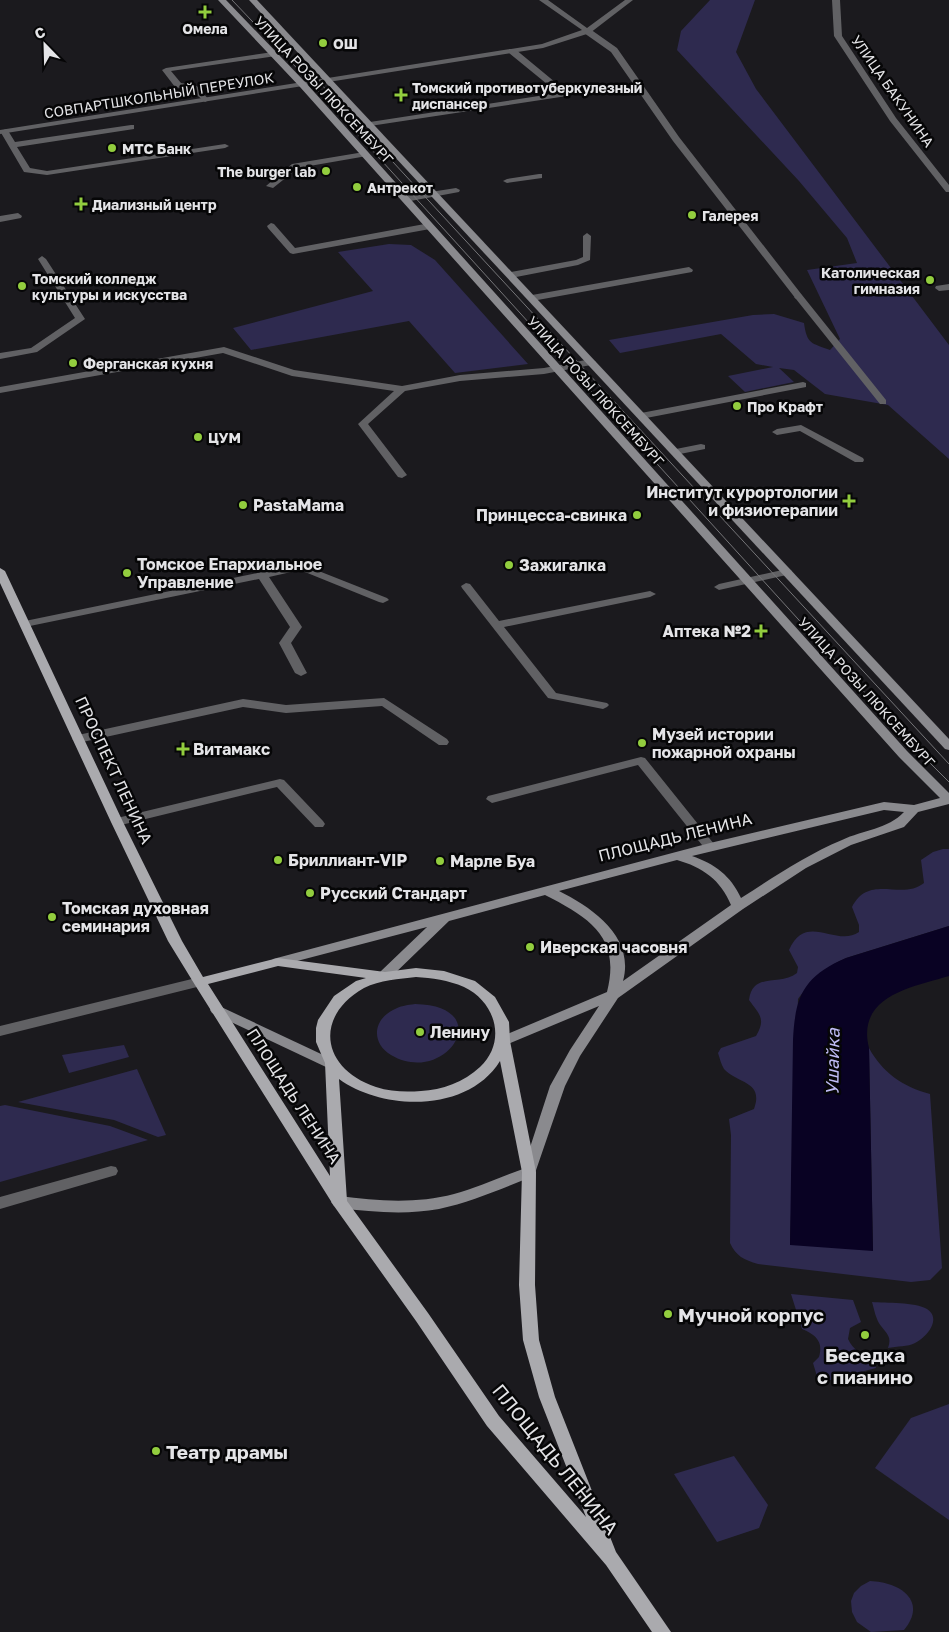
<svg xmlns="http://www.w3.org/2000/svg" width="949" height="1632" font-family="'Golos Text',sans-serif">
  <rect width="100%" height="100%" fill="#1b1a1e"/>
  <g fill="#2e2a4f">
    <path d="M710,0h45l-19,52 20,37 193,256v114l-61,-54 -63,-11 -31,-24 -15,-2 15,14 -49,10 -17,-16 45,-9 -17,-3 -35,-30 -101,19 -11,-13 144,-25 21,-1 30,9c3,21 7,20 26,27l10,-11 -33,-69 50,-7 -10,-25 -48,-57 -122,-131 4,-19z"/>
    <path d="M389,244l22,1 24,15 93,104 -73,9 -46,-52 -158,29 -18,-22 140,-37 -35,-39z"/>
    <path d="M943,849h6v77l-103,32c-22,10 -34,22 -48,41l-8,245 83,6 -4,-202c13,24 34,39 61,46l12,174 -12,12 -19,2 -153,-18c-14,-4 -22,-8 -28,-21l1,-108 -2,-16 25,-10c10,-28 -16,-25 -30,-40 -3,-5 -4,-10 -6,-16l3,-5 35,-12c10,-17 4,-21 -7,-36 4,-29 30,-13 48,-27l1,-6 -9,-17c17,-39 47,-2 70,-18v-7l-7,-18c17,-34 50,-6 72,-24l-3,-23 12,-8z"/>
    <path d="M415,1004c84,2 30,83 -24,51 -20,-12 -18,-35 2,-45 7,-4 14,-5 22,-6z"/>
    <path d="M124,1045l5,12 -60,16 -7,-18z"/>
    <path d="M137,1069l29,66 -8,2 -44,-17 -96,-18z"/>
    <path d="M5,1105l105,21 38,14 -148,42v-76z"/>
    <path d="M791,1294l62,6 8,22 -11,6 -2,11c5,11 13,15 24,16l4,13 -57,15 -6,-20 6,-6c5,-15 -4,-23 -17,-28z"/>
    <path d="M872,1302c14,1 43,0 55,7 15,10 0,28 -12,34 -7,4 -18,3 -27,5 4,-11 -1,-14 -7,-22 -5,-6 -7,-17 -9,-24z"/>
    <path d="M949,1404v116l-74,-52 36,-50z"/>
    <path d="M734,1456l34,49 -9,23 -42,14 -43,-68z"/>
    <path d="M870,1581c30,1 58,20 34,49l-33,2 -14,-10 -5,-10 -1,-11 3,-8 7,-7z"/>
  </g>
  <path fill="#090223" d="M949,926v50c-37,11 -93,20 -80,72l4,203 -83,-6 3,-205c2,-44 11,-64 53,-82z"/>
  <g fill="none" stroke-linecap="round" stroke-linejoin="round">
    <g fill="#616164" fill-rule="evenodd">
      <path d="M509,49h6l52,43v4l-197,30 -4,-2 4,-2 188,-29 -49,-40z"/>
      <path d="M273,52h3v4l-105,15 10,12 16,3 12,14 -4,2 -14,-12 -16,-3 -13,-17 4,-2z"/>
      <path d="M131,125h3v4l-117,18 13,21 17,3 178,-27 4,2 -4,2 -178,27 -23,-3 -24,-41 7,-2 8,13z"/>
      <path d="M364,152h3v4l-69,12 -25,20 -7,-2 26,-22z"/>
      <path d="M539,174h3v4l-35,5 -4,-2 4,-2z"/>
      <path d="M456,188l4,2 -1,2 -54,10 -4,-3 4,-3z"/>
      <path d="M18,213l4,3 -1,2 -21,4v-6z"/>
      <path d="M271,223l3,1 21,24 135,-25 4,3 -4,3 -137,25 -3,-1 -22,-25 -1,-2z"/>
      <path d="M587,233l4,3 -1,24 -12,5 -67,13 -4,-3 4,-3 65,-12 7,-3v-21z"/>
      <path d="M42,256l4,3 39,60 -48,33 -37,7v-6l31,-5 44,-30 -37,-59z"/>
      <path d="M689,267l4,3 -1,2 -160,29 -5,-3 5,-3z"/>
      <path d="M949,284v6l-10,1 -4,-3 1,-2z"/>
      <path d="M799,294l3,1 84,105v4h-6l-84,-105 -2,-2z"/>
      <path d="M224,347l70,23 108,16 58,-11 84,-7 47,-9 5,3 -5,3 -47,9 -84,7 -55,10 -37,33 39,51 -5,3 -4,-1 -40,-53 36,-33 -102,-15 -69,-23 -223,40v-6z"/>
      <path d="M803,382l3,1v4l-165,32 -5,-3 5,-3z"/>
      <path d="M801,425l62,33 1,2 -1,2h-8l-55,-31 -23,4 -5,-3 5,-3z"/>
      <path d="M701,444l4,1v4l-30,6 -5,-3 1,-2z"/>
      <path d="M301,564l86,34 2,2 -6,3 -4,-1 -79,-32 -31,7 33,50 -11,16 16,30 -6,3 -6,-3 -16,-30 11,-16 -31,-48 -234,48 -6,-3 6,-3z"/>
      <path d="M787,569l4,1 1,2 -1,2 -72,16 -5,-3 5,-3z"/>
      <path d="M466,583l4,1 29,37 151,-30 6,3 -6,3 -146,30 52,66 51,10 2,2 -2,2 -4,2 -55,-11 -86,-110 -1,-2z"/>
      <path d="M384,698l63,41 2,3 -2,3h-8l-57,-39 -96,7 -43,-6 -165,36 -6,-4 6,-4 165,-36 43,6z"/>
      <path d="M641,757l4,1 69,86 2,3 -2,3h-8l-68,-85 -146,38 -6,-4 2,-3z"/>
      <path d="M280,779l4,1 39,41 2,3 -2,3h-8l-38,-40 -160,39 -6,-4 6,-4z"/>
      <path d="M111,1166l5,1 2,4 -2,4 -116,34v-12z"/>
    </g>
    <g fill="#616164" fill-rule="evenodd">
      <path d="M832,0h8l2,36 54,82 53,67v7h-3l-56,-71 -56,-85z"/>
      <path d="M584,29h6l27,19 62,89 123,158v4h-6l-123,-158 -62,-89 -27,-19z"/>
    </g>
    <g fill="#616164" fill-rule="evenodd">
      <path d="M539,0h9l39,28 38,-28h8l-43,33 -47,15 -543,86v-4l542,-86 40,-14z"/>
      <path d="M200,977l5,2 2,3 -2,3 -205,51v-10z"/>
    </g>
    <g fill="#8a8a8e" fill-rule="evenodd">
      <path d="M218,0h8l80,83 601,668 42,42v11l-31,8 -14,15 -53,18 -45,23 -63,41 -125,89 -38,58 -15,30 -31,90c-31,12 -62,26 -95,33 -33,6 -67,3 -100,-1l-5,-2 -3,-4 3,-4 5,-2c38,5 77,8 115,-2 23,-6 46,-17 69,-25l27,-83 20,-36 29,-44 -91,38h-10l-2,-3 2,-3 109,-46c14,-55 -17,-74 -62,-97l-96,26 -59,57h-10l-2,-3 2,-3 47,-45 -149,39 -5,-1 -2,-3 2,-3 437,-116 174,-41 30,3 26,-7 -41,-41 -599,-670zM884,810l20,2c-16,17 -41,18 -62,28 -36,15 -68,37 -101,58 -10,-22 -26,-34 -49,-42zM677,860c25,7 44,20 54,45l-108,76c12,-44 -30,-73 -64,-90z"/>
      <path d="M249,0h8l692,739v11l-4,-1z"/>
      <path d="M217,1005l119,56 2,3 -2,3h-10l-114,-54 -2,-3 2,-3z"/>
    </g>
    <path fill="#aaaaae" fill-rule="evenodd" d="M0,568l5,3 118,251 59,119 21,36 75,-19 107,14 31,-4 28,3 31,10 20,16 14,25 1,19 26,131 -1,113 4,55 16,57 61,155 55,80h-19l-46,-67 -119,-139 -71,-105 -82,-115 -139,-221 -27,-44 -57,-119 -111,-239zM278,966l88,12 -10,3 -22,15 -16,24 -2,8v14l9,21 5,113 -122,-192zM416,977c16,1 32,3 48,10 32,15 43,55 16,80 -16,15 -38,23 -59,24 -14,1 -30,1 -45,-4 -54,-18 -63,-70 -12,-99 16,-8 35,-9 52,-11zM500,1061l22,111 -3,113 4,55 16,57 47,120 -87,-101 -71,-103 -81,-112 -8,-122c44,32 129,34 161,-18z"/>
    <g stroke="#757578" stroke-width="1">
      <path d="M232,0l80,84 605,666 32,32"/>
      <path d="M296,57l653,707"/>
    </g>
  </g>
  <g fill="#92cd3e" stroke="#060607" stroke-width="2">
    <path d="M202.5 4.5h5v5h5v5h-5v5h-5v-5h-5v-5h5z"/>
    <circle cx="323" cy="43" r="5"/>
    <path d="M398.5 87.5h5v5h5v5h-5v5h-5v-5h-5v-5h5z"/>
    <circle cx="112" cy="148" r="5"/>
    <circle cx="326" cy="171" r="5"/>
    <circle cx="357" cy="187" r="5"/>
    <path d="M78.5 196.5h5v5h5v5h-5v5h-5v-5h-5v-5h5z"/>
    <circle cx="692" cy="215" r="5"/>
    <circle cx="930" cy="280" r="5"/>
    <circle cx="22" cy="286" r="5"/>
    <circle cx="73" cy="363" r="5"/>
    <circle cx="737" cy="406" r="5"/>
    <circle cx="198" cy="437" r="5"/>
    <path d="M846.5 493.5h5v5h5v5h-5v5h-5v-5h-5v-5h5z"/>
    <circle cx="243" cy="505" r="5"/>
    <circle cx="637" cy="515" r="5"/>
    <circle cx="509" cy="565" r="5"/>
    <circle cx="127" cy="573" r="5"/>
    <path d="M758.5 623.5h5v5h5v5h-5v5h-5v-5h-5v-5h5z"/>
    <circle cx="642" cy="743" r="5"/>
    <path d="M180.5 741.5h5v5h5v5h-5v5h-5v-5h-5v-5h5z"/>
    <circle cx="278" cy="860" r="5"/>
    <circle cx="440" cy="861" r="5"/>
    <circle cx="310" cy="893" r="5"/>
    <circle cx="52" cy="917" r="5"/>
    <circle cx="530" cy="947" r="5"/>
    <circle cx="420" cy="1032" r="5"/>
    <circle cx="668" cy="1314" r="5"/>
    <circle cx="865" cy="1335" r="5"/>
    <circle cx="156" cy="1451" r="5"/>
  </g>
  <g text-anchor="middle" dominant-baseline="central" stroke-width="5" stroke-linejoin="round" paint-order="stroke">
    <g font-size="14" font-weight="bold" fill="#e4e4e7" stroke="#060607" text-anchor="start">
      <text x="205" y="28" text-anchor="middle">Омела</text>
      <text x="333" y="43">ОШ</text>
      <text x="412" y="87">Томский противотуберкулезный<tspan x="412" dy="16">диспансер</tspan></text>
      <text x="122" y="148">МТС Банк</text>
      <text x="316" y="171" text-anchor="end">The burger lab</text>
      <text x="367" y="187">Антрекот</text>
      <text x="92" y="204">Диализный центр</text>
      <text x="702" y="215">Галерея</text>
      <text x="920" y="272" text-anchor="end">Католическая<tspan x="920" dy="16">гимназия</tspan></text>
      <text x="32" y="278">Томский колледж<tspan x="32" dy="16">культуры и искусства</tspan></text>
      <text x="83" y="363">Ферганская кухня</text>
      <text x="747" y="406">Про Крафт</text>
      <text x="208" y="437">ЦУМ</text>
    </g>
    <g font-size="14" fill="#e4e4e7" stroke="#060607">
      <text transform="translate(324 90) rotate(47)">УЛИЦА РОЗЫ ЛЮКСЕМБУРГ</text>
      <text transform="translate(893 91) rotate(55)">УЛИЦА БАКУНИНА</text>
      <text transform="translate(159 95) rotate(-9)">СОВПАРТШКОЛЬНЫЙ ПЕРЕУЛОК</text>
      <text transform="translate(596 391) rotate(48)">УЛИЦА РОЗЫ ЛЮКСЕМБУРГ</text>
      <text transform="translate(867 692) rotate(48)">УЛИЦА РОЗЫ ЛЮКСЕМБУРГ</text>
    </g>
    <g font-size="16" font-weight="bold" fill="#e4e4e7" stroke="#060607" text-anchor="start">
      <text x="838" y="492" text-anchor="end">Институт курортологии<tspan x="838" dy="18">и физиотерапии</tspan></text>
      <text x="253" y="505">PastaMama</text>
      <text x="627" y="515" text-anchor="end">Принцесса-свинка</text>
      <text x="137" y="564">Томское Епархиальное<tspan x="137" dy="18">Управление</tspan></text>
      <text x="519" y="565">Зажигалка</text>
      <text x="751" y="631" text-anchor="end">Аптека №2</text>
      <text x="652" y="734">Музей истории<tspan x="652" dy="18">пожарной охраны</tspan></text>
      <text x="193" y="749">Витамакс</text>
      <text x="288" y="860">Бриллиант-VIP</text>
      <text x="450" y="861">Марле Буа</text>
      <text x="320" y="893">Русский Стандарт</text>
      <text x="62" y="908">Томская духовная<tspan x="62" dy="18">семинария</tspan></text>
      <text x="540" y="947">Иверская часовня</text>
      <text x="430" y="1032">Ленину</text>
    </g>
    <g font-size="16" fill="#e4e4e7" stroke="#060607">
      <text transform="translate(114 770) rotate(65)">ПРОСПЕКТ ЛЕНИНА</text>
      <text transform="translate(675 837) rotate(-14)">ПЛОЩАДЬ ЛЕНИНА</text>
      <text transform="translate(294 1096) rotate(57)">ПЛОЩАДЬ ЛЕНИНА</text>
    </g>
    <g font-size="18" font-style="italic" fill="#bfbcf5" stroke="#060607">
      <text transform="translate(832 1062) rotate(-89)">Ушайка</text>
    </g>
    <g font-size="19" font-weight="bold" fill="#e4e4e7" stroke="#060607" text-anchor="start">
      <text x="678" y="1314">Мучной корпус</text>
      <text x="865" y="1354" text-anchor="middle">Беседка<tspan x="865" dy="22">с пианино</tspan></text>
      <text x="166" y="1451">Театр драмы</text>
    </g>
    <g font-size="19" fill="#e4e4e7" stroke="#060607">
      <text transform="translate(556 1459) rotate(51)">ПЛОЩАДЬ ЛЕНИНА</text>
    </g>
  </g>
  <g transform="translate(45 45) rotate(337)" stroke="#060607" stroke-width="4" paint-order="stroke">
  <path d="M0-4L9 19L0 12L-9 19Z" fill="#e4e4e7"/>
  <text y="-8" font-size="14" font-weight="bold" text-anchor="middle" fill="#e4e4e7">С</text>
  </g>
</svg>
